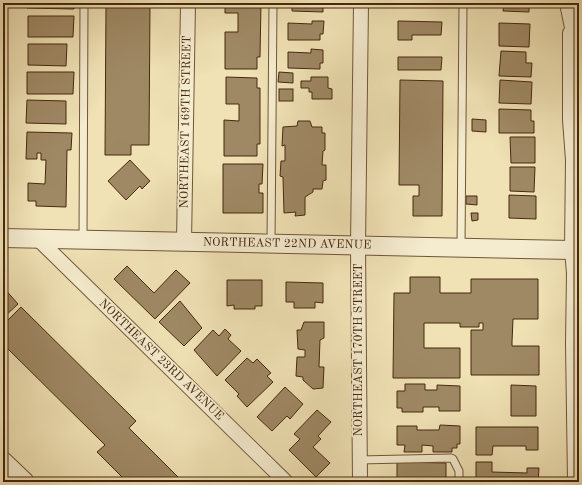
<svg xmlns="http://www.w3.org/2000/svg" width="582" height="485" font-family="'Old Standard TT',serif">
  <rect width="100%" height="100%" fill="#f0e2b5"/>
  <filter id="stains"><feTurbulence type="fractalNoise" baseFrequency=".005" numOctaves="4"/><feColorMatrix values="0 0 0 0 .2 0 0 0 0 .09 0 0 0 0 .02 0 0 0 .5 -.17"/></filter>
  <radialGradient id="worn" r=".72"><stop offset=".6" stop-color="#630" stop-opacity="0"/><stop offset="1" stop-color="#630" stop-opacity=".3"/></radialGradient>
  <g fill="#9f8965" stroke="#47280f">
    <path d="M27,3h47v6l-47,-1z"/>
    <path d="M106,3h44l-1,142h-18v10h-26z"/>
    <path d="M223,3h38l-1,54h-3v12h-32v-37h13v-19h-13v-6h-2z"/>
    <path d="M292,3h31v9l-31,-1z"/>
    <path d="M504,3h25v9l-26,-1z"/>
    <path d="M28,16h46l-1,21h-45z"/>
    <path d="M312,21h12l-1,13h-3v6h-32v-17l24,1z"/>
    <path d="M398,21l44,1 -1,13h-29v5h-14z"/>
    <path d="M499,23l31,1 -1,23 -30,-1z"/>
    <path d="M28,44h39l-1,22 -38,-1z"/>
    <path d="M311,49l12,1v13h-3v6l-32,-1v-16l23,1z"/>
    <path d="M501,51l25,1v11h6l-1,14 -32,-1z"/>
    <path d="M398,57h44l-1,13h-43z"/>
    <path d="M27,72h47l-1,22h-46z"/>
    <path d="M279,72l14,1v10l-15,-1z"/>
    <path d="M226,77l31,1v10h3v56h-3v12h-33v-36l15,1v-17h-13z"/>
    <path d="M311,77h17v11l4,1v10h-20v-7h-3v-4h-8v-7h10z"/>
    <path d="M400,80l43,1 -1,135h-29v-20h6v-11h-20z"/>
    <path d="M500,80l32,2 -1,22 -32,-1z"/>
    <rect x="279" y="89" width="14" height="12"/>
    <path d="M27,100l39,1v23l-40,-1z"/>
    <path d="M499,109l32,1v11h3v12h-35z"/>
    <path d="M472,119l14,1v12l-14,-1z"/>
    <path d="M298,121h12l2,6h10v6h3v17l-2,1 -1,14h4v15l-3,1 -1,8h-9v3l-8,5v18l-10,1 1,-4 -12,1 -1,-36 -3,-1 1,-15h4v-16l-3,1 1,-19 14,-1z"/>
    <path d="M27,132l45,1 -1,17h-4l-1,57 -30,-1v-5h-8v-18l17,1 1,-24h-5v-7h-4v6h-11z"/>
    <path d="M510,137h25v26h-24z"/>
    <path d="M130,160l20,21 -8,8 -2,-3 -14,14 -18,-19z"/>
    <path d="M223,164h40l-1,20h-3v9h4v20h-40z"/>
    <path d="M510,167h25l-1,25 -24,-1z"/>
    <path d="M509,195l27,1v23l-27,-1z"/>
    <path d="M466,196h11v9l-11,-1z"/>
    <path d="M471,213h7v7l-6,1z"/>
    <path d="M127,266l27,27 22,-23 14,13 -35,36 -41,-40z"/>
    <path d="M410,277h30v16h31v-14h67v40h-25l-1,23v4h27v29h-68v-45h12v-7h-4v4h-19v-4h-36v25h36v30h-67l1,-85h16z"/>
    <path d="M227,280h35v26h-7v3h-21v-4l-7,1z"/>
    <path d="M286,282l37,1v20l-8,-1v6h-21v-6h-8z"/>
    <path d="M3,287l15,17 -14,13 -1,-1z"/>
    <path d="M180,301l22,27 -18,18 -25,-24z"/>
    <path d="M21,307l115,114 -7,7 54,54h-56l-30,-30 8,-7 -102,-101v-19z"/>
    <path d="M304,322h20v16l-4,2 -1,27h5l-1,21 -10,1 -10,-9v-3l-7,-1 1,-19h8v-7l-7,-1 -1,-19h4z"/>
    <path d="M225,329l6,6 -3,4 13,12 -24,25 -23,-26 19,-20 6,6z"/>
    <path d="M247,358l6,5 4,-4 14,14 -4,3 6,6 -26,25 -10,-11 2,-2 -14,-14z"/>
    <path d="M405,384h20v6h12v-5l23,1v25h-21v-4h-16v5h-21v-4h-5v-17h8z"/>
    <path d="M511,385l25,1v30h-25z"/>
    <path d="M285,387l18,17 -13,15 -3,-3 -15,15 -15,-14z"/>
    <path d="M317,410l14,12 -13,14 3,3 -8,8 17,16 -14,14 -27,-27 11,-11 -6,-5z"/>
    <path d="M440,425l20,1v18h-3v4h-5v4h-19v-6l-11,-1v7h-18l1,-7h-8v-19h20v4h22z"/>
    <path d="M476,427h62v23h-12v-4h-33l-1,9h-16z"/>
    <path d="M397,462l49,1v19h-49z"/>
    <path d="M476,462h16v10l35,1v-5h12l-1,14h-62z"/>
  </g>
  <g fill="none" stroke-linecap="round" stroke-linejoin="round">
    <g stroke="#715638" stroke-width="9">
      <g id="service">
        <path d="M83,239l1,-236"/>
        <path d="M271,243l2,-240"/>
        <path d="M461,247l2,-244"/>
        <path d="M359,460l92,-2 2,1 6,12v11"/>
      </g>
    </g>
    <g stroke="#715638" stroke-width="16">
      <g id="minor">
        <path d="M570,33v87l3,40 -1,90 2,23 -1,70 2,139"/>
        <path d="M37,238l249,244"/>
        <path d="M184,242l4,-239"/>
        <path d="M360,482l-2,-237 3,-242"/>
      </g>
    </g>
    <g stroke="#715638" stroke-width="20">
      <g id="tertiary">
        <path d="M569,3l10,49"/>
        <path d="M3,238l569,12 7,-3"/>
        <path d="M3,461l22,21"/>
      </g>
    </g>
    <use href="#service" stroke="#f5eccf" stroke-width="7"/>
    <use href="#minor" stroke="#f5eccf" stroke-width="14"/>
    <use href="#tertiary" stroke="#f5eccf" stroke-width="18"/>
  </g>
  <g text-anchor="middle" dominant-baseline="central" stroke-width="3.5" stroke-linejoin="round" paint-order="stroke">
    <g font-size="12" fill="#47280f" stroke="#f5eccf">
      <text transform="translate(186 122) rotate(-89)">NORTHEAST 169TH STREET</text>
      <text transform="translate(287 244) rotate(1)">NORTHEAST 22ND AVENUE</text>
      <text transform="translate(359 350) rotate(-90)">NORTHEAST 170TH STREET</text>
      <text transform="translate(161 360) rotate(44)">NORTHEAST 23RD AVENUE</text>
    </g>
  </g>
  <rect width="582" height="485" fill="none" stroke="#f0e2b5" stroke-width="16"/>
  <rect x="4" y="4" width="574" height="477" fill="none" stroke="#47280f" stroke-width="2"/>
  <rect x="8" y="8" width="566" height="469" fill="none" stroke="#47280f"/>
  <rect width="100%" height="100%" filter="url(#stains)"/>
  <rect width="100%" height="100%" fill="url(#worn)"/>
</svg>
